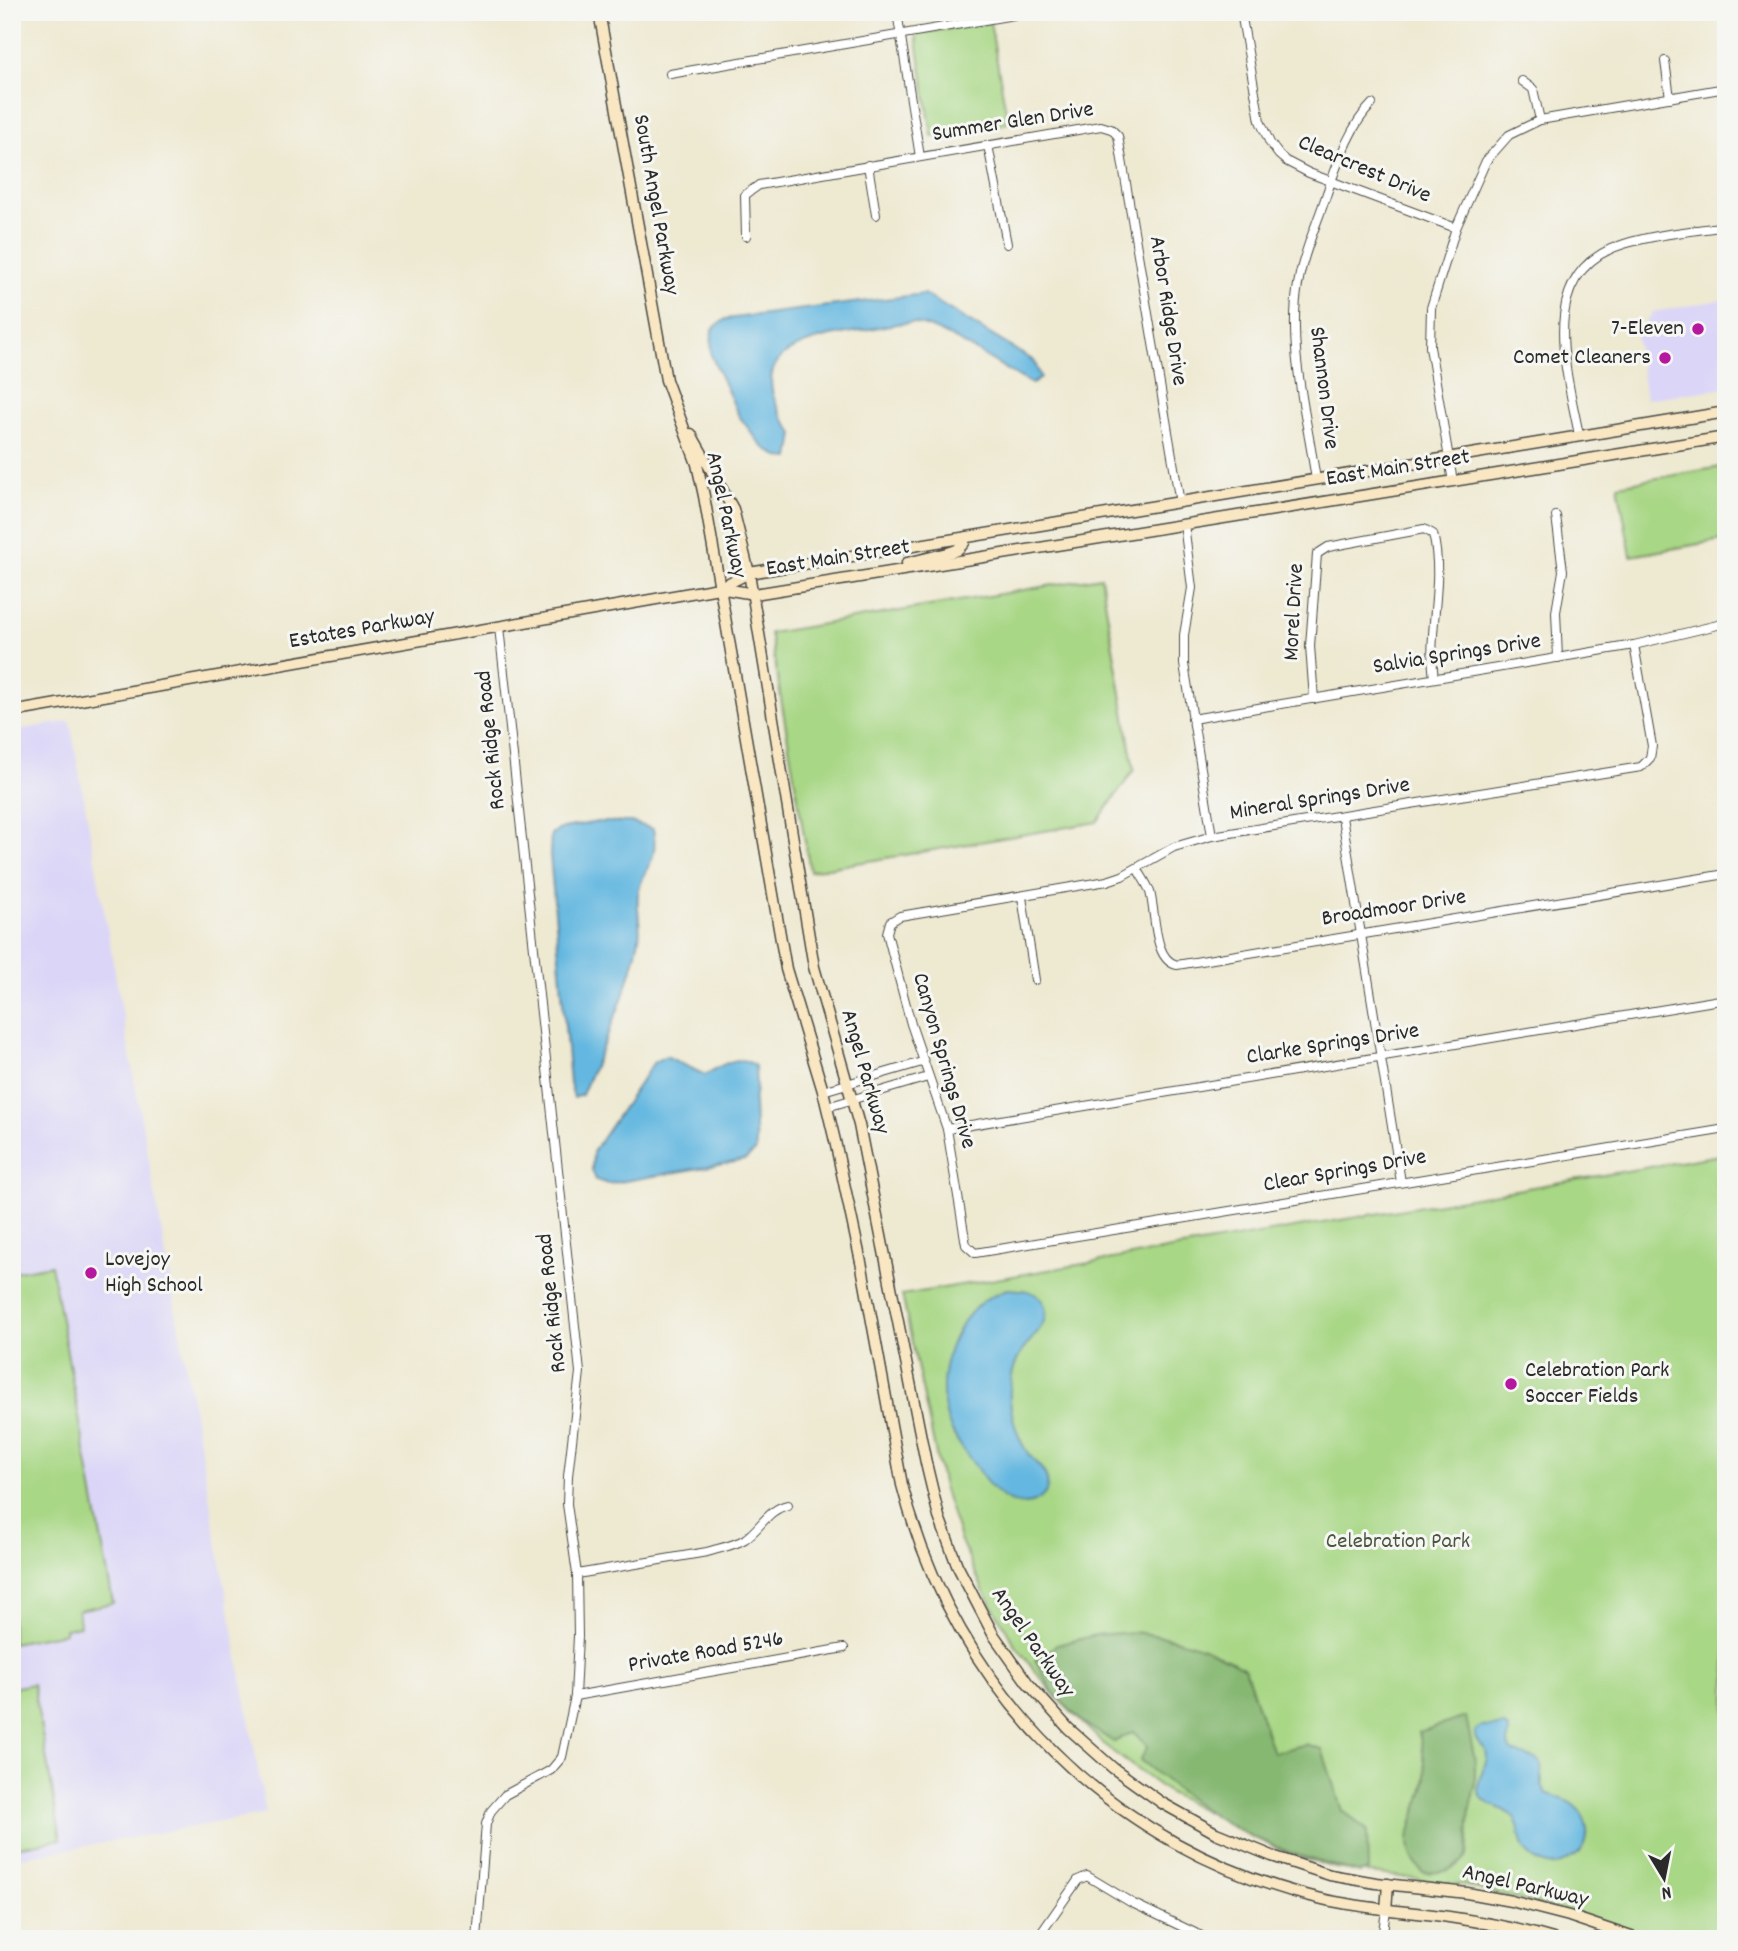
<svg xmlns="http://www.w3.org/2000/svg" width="1738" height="1951" font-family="Dekko,sans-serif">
  <rect width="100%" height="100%" fill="#f6f6f2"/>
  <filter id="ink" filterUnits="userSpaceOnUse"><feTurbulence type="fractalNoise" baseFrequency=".0143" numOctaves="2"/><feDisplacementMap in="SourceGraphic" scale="14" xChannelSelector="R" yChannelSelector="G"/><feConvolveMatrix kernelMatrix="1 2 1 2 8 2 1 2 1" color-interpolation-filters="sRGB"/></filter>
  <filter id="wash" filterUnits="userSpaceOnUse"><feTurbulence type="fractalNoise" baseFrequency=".00686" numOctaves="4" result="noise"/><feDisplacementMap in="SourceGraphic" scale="28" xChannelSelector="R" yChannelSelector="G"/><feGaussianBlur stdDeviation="1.57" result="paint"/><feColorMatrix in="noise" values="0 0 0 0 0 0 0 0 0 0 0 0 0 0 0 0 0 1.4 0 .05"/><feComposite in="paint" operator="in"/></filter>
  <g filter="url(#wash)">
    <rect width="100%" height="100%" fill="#eee9d1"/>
    <g fill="#dbd6f7">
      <path d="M1726,299v89l-80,11 -10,-62 17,-25z"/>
      <path d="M70,721l196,1093 -254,45v-1128z"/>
    </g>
    <g fill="#a8d785" stroke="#6a8158" stroke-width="2">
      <path d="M990,22l18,101 -76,13 -16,-102z"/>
      <path d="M1726,466v93l-4,-19 -91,16 -13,-71z"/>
      <path d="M1101,577l33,193 -37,52 -287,49 -40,-238z"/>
      <path d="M1726,1154v785h-73l-36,-14 -150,-39 -132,-18 -43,-12 -123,-63 -61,-45 -53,-52 -39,-50 -33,-56 -23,-51 -17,-52 -41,-192z"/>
      <path d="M51,1265l62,338 -35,7 2,16 -15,3v4l-53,10v-371z"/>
      <path d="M33,1684l28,155 -49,9v-160z"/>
    </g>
    <g fill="#86b872" stroke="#58724e" stroke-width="2">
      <path d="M1134,1632c47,6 69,13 111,36l28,85 32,-9 17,5 20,62 25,19 1,40 -8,3c-40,-11 -81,-22 -118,-41 -37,-19 -70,-46 -102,-72l8,-13 -15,-15 -19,10 -33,-21 -27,-27 -19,-34 22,-15 38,-10z"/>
      <path d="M1466,1717l9,44v25l-5,22 -3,48c-13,15 -26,18 -45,16 -31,-33 3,-63 4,-97 0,-14 -5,-30 -7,-43z"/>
    </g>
    <g fill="#64b7e0" stroke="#487186" stroke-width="2">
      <path d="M924,294l110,67 7,17 -9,6c-26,-14 -93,-59 -119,-61 -16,-1 -36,5 -53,8 -69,10 -121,28 -66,103l-4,24 -11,-1 -17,-11 -23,-30 -28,-61 1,-26 14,-10z"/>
      <path d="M598,822h33l22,7c7,36 -12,39 -15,66 -2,15 4,29 1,43 -10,56 -36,105 -57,157l-8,3 -4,-15 -20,-228 1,-21 12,-6z"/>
      <path d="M666,1056l39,19c16,-10 34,-22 50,-9l1,21 -2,17 2,46 -11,10 -10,2 -127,22 -12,-4 -4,-10 1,-18 61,-90z"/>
      <path d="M1007,1289c14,1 30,0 37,15 9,20 -18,37 -26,54 -6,12 -9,29 -8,42 2,18 8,39 19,55 6,7 17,16 18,25 3,14 -9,23 -22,24 -23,0 -38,-20 -49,-37 -10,-14 -22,-28 -28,-45 -13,-43 0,-92 35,-121 7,-5 16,-8 24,-12z"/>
      <path d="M1505,1726l4,5c-6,33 16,17 32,32l1,22 4,8c21,7 37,12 41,36 1,11 -2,21 -12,27 -4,2 -9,6 -14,8 -14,5 -34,-5 -39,-20 -3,-11 -2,-21 -11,-29 -9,-8 -25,-9 -31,-20 -7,-18 13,-33 5,-46 -3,-4 -8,-7 -10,-12v-6l6,-4z"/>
    </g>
  </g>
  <g filter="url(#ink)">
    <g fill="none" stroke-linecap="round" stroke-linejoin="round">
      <g stroke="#484844" stroke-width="10">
        <g id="street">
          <path d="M897,12l23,145"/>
          <path d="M1241,12l19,109 10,22 9,12 7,6 23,12 147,55"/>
          <path d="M1665,61l5,37"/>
          <path d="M670,74l361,-62"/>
          <path d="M1522,81l11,8 7,31"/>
          <path d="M988,145l19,99"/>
          <path d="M868,165l8,50"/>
          <path d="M746,236l-1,-41 14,-10 342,-59 10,3 7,7 62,367"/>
          <path d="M1579,435c-13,-67 -44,-164 45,-191 32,-10 69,-13 102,-18"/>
          <path d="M1316,480c-9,-64 -30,-137 -17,-201 5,-29 19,-57 28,-86 11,-30 22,-66 45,-89"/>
          <path d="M1453,482l-23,-135 1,-39 25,-80 30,-67 23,-26 31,-15 186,-32"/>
          <path d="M1556,516l7,55 -7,41 2,46"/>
          <path d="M1184,524l8,64 -8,47v29l28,172"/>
          <path d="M1634,645l18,101 -2,12 -9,9 -429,69 -38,11 -52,29 -15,5 -207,35 -10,6 -3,11 24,91 36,105 19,116 9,8 751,-124"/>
          <path d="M1314,699l-4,-53 7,-92 11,-7 96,-18 9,5c12,48 -6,96 1,144"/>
          <path d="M1192,719l442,-74 92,-22"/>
          <path d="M1342,817l59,365"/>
          <path d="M1137,868c4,8 10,15 13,24 6,21 3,68 27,73l549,-91"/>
          <path d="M1022,897l13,83"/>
          <path d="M823,1091l99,-29"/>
          <path d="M827,1107l101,-30"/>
          <path d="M947,1129l779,-130"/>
          <path d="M577,1574l130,-22c12,-4 27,-6 38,-13 16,-11 23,-30 43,-34"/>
          <path d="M575,1696l269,-48"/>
          <path d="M477,1939l9,-115 5,-13 14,-16 46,-25 11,-13 13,-61 3,-60 -1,-62 -10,-70 1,-28 12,-104 -81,-745"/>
          <path d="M1037,1939l41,-59 9,-4 45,27 76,36"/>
          <path d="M1382,1939l4,-29"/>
        </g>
      </g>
      <g stroke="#484844" stroke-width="13">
        <g id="secondary">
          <path d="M599,12l67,368 31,84 7,32 82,473 37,122 12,50 27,126 40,218c53,206 211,366 420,414 42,10 85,12 127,18 34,5 70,12 104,22"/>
          <path d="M691,434l42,75 16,64 65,394 45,158 67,338 13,54 18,48 36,69 34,48 41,46 45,40 49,35 54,30 56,23 58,19 46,8 91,10 44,8 58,15 68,23"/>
          <path d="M907,563l41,-10 9,-3 7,-7v-5"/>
          <path d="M719,588l35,6 972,-157"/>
          <path d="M12,712l707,-124 30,-15 977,-161"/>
          <path d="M1386,1910l2,-26"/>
        </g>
      </g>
      <use href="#street" stroke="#fff" stroke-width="8"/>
      <use href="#secondary" stroke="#f9e7c3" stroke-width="10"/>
    </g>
  </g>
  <g fill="#b5179e" stroke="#f6f6f2" stroke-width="2.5">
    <circle cx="1698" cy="329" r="7"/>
    <circle cx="1665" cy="358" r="7"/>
    <circle cx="91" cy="1273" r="7"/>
    <circle cx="1511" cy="1384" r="7"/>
  </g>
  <g text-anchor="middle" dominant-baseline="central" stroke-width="6" stroke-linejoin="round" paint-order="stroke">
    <g font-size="23" fill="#2b2b2b" stroke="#f6f6f2">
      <text transform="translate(1013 123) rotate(-9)">Summer Glen Drive</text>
      <text transform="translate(1364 170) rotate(23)">Clearcrest Drive</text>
      <text transform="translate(655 205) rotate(80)">South Angel Parkway</text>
      <text transform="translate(1167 311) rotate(81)">Arbor Ridge Drive</text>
      <text transform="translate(1323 388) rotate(83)">Shannon Drive</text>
      <text transform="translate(1398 469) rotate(-9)">East Main Street</text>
      <text transform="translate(725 515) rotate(78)">Angel Parkway</text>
      <text transform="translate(838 559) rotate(-9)">East Main Street</text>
      <text transform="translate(1295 612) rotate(-87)">Morel Drive</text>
      <text transform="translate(362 630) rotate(-10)">Estates Parkway</text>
      <text transform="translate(1457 655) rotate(-9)">Salvia Springs Drive</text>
      <text transform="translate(492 740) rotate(-96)">Rock Ridge Road</text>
      <text transform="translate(1320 800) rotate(-9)">Mineral Springs Drive</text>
      <text transform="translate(1394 909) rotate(-9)">Broadmoor Drive</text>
      <text transform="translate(1333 1045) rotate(-9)">Clarke Springs Drive</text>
      <text transform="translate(943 1061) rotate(74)">Canyon Springs Drive</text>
      <text transform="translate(864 1072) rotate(74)">Angel Parkway</text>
      <text transform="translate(1345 1172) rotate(-10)">Clear Springs Drive</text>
      <text transform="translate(553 1303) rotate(-96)">Rock Ridge Road</text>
      <text transform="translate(1032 1643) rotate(55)">Angel Parkway</text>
      <text transform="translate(706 1653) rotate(-10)">Private Road 5246</text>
      <text transform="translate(1525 1887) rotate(13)">Angel Parkway</text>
    </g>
    <g font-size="23" fill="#2b2b2b" stroke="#f6f6f2" text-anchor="end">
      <text x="1684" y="329">7-Eleven</text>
      <text x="1651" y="358">Comet Cleaners</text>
      <text x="105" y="1260" text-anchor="start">Lovejoy<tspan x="105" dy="26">High School</tspan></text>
      <text x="1525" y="1371" text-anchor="start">Celebration Park<tspan x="1525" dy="26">Soccer Fields</tspan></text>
    </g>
    <g font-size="23" fill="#4a5642" stroke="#f6f6f2">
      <text x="1398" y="1542">Celebration Park</text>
    </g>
  </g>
  <rect width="1738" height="1951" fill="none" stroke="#f6f6f2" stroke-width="42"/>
  <g transform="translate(1664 1878) rotate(170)" stroke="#f6f6f2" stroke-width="5" paint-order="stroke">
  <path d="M0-5L12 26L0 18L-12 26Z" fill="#2b2b2b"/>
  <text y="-10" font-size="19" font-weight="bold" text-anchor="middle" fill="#2b2b2b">N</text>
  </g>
</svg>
